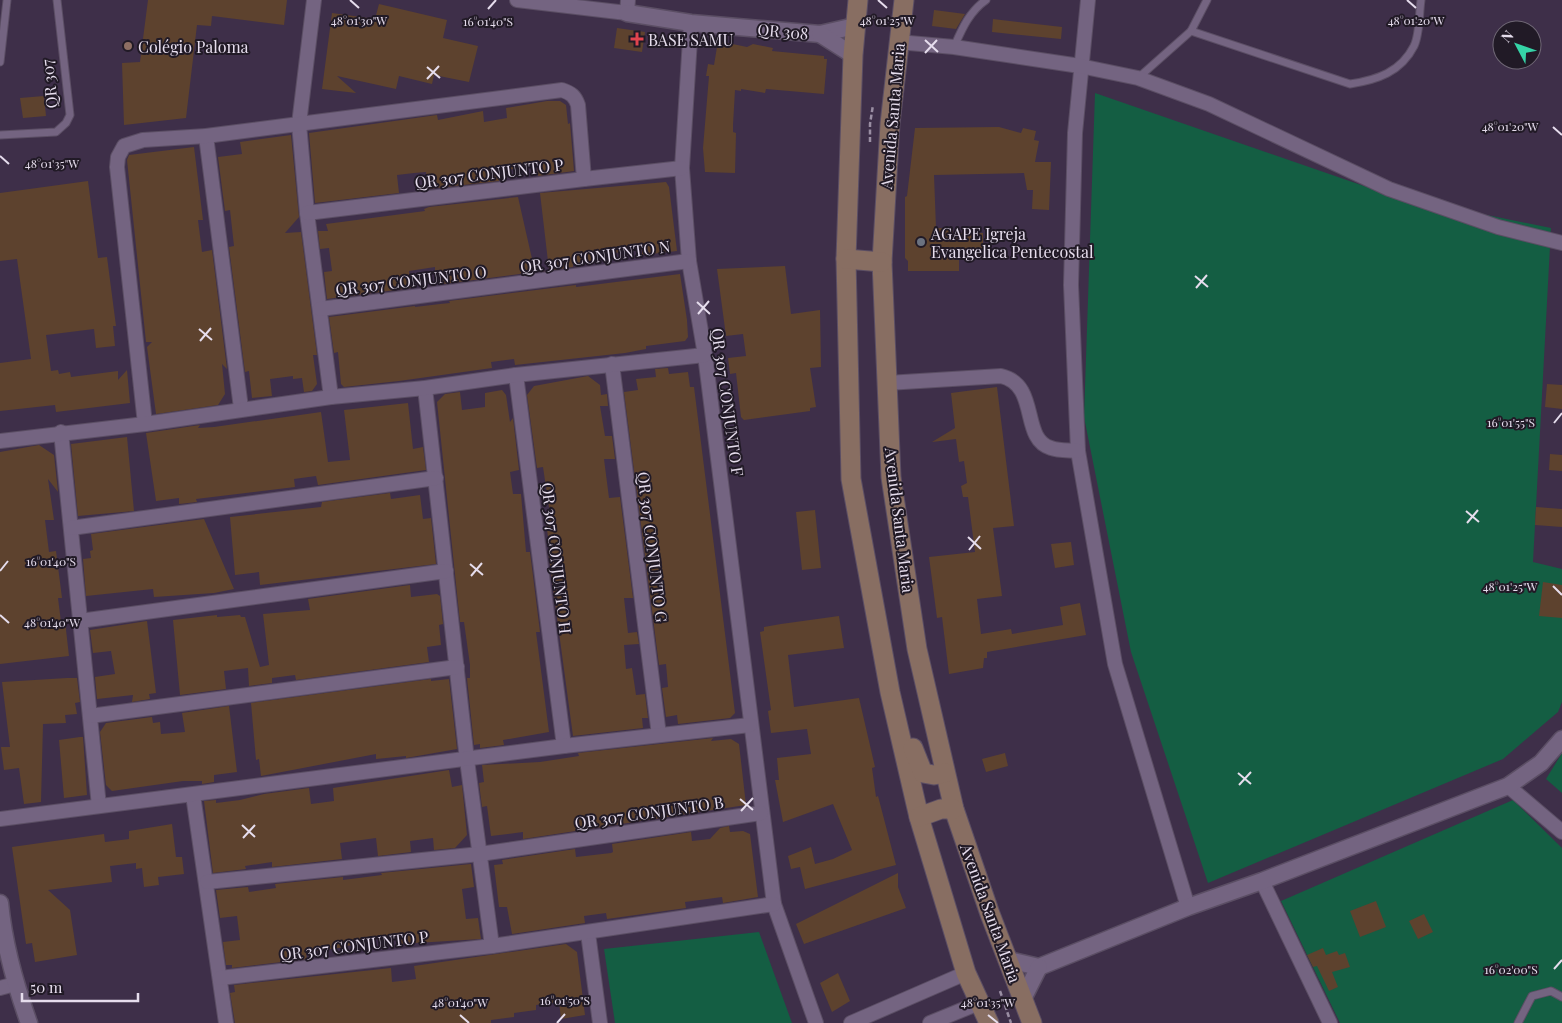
<svg xmlns="http://www.w3.org/2000/svg" width="1562" height="1023" font-family="'Playfair Display',serif">
  <rect width="100%" height="100%" fill="#3e2f49"/>
  <g fill="#145e43">
    <path d="M1095,93l295,102 161,33 -18,334 29,7v133l-4,10 -55,47 -295,124 -77,-231 -47,-235z"/>
    <path d="M1562,753v40l-16,-14z"/>
    <path d="M1513,800l49,48v175h-222l-59,-122z"/>
    <path d="M759,932l33,91h-177l-11,-74z"/>
  </g>
  <g fill="#5d422e">
    <path d="M148,0h139l-3,25 -72,-9 -1,10 -14,-1 -11,93 -62,7 -2,-62 18,-1z"/>
    <path d="M379,4l68,16 -4,18 35,8 -9,36 -35,-7 -2,9 -33,-8 -3,13 -59,-13 19,17 -34,-4 10,-76 43,6z"/>
    <path d="M934,10l31,4 -9,15 -24,-3z"/>
    <path d="M993,19l69,8 -1,12 -69,-7z"/>
    <path d="M617,28l28,4 -3,20 -28,-4z"/>
    <path d="M718,41l29,6 6,-3 20,4 -1,3 52,5v3h3l-3,35 -58,-5 -1,4 -24,-4v2l-6,-1 -2,35v7l3,1 -1,40 -30,-1 -2,-24 6,-72h-3l2,-12 6,1z"/>
    <path d="M44,96l2,20 -23,2 -3,-20z"/>
    <path d="M547,101h13l6,4 2,19 2,-1 4,48 -36,5 -1,-10 -39,5 1,10 -71,8 -2,-17 -12,1 -17,2 2,18 -84,10 -6,-70 128,-18 1,5 45,-9 1,11 23,-4 -1,-10z"/>
    <path d="M999,127l22,6 2,-5 13,3 -2,9 5,1 -4,21h16l-2,48 -17,-1 1,-19h-6l-3,-17 -90,2 2,53h17v5h30v24h-24v14h-51v-10l-3,-3v-61l2,-1 8,-68z"/>
    <path d="M291,135l8,82 -14,16 16,-1 16,123h-4l4,29 -5,7 -8,1 -2,-14 -9,1v-3l-23,3 2,17 -20,2 -3,-27 -4,1 -16,-125 5,-1 -4,-36 -5,1 -7,-54 24,-3 -2,-12z"/>
    <path d="M194,147l9,73h-5l4,32 10,-2 15,119 -5,-5 3,30 -7,11 -62,9 -9,-67 5,-5h-6l-19,-182 2,-5z"/>
    <path d="M88,181l10,77 9,-1 9,69h-3l2,20 -19,2 -2,-19 -48,6 5,36 7,-1 1,4 11,-2 1,5 47,-6v9l9,-10 3,33 -74,9 -1,-7 -55,6v-48l31,-4 -14,-100 -17,2v-68z"/>
    <path d="M666,182l3,5 8,64 -35,4v-5l-46,5v6l-23,3v3l-33,5 9,-2 -9,-77z"/>
    <path d="M518,197l17,75 -91,12 -4,-14 -5,1v-4l-26,4 2,17 -84,11 -3,-27 8,-1 -3,-23 -9,1 -2,-18h10l-2,-7 99,-13 -1,-2 5,-2z"/>
    <path d="M785,266l6,48 29,-4 1,57 -11,1 6,39 -6,1v3l-66,9 -3,-3 -5,-44 -6,1 -2,-16 18,-2 -3,-22 -17,2 -9,-67z"/>
    <path d="M680,274l7,46 1,17 -3,4 -39,5v3l-21,4 -110,12 -1,-6 -23,3 1,6 -93,13 -55,6 -3,-3 -3,-32 -4,1 -5,-36 86,-11v1l25,-3 10,-1 -1,-2 127,-16v2z"/>
    <path d="M668,368l1,6 19,-2 2,15h4l41,326 -5,5 -52,6 -1,-9 -11,2 -4,-29 6,-1 -2,-23 -7,1 -35,-273 14,-2 -2,-11 20,-2 -1,-8z"/>
    <path d="M588,376l12,9 1,10 6,-1 1,12h-8l5,30h7l3,23h-11l5,39 11,-1 13,101h-9l4,35 9,-1 2,12 -15,1 2,24 6,-1 4,27 9,-1 3,24h-6l1,10 -70,8 -25,-185h2l-5,-36 5,-1 -7,-47 -6,1 -10,-73 7,-9z"/>
    <path d="M1547,384l15,1v24l-17,-2z"/>
    <path d="M997,387l17,139 -21,2 9,68 -25,3 4,35 30,-5 1,5 51,-9 -3,-18 20,-4 6,32 -99,17v6h-3l-1,10 -34,6 -7,-57 -5,1 -8,-61 46,-5 -7,-55h-5l-2,-11 6,-3 -3,-22 -5,1 -3,-23 -24,3 23,-14 -4,-35z"/>
    <path d="M502,390l4,5 4,27 3,-4 6,52 -9,2 3,22h8l5,58h4l10,80h-4l13,100 -46,8 1,5 -24,3v-4l-6,1 -7,-67h3v-13l-6,-43h-4l-23,-220 8,-8 15,-2 2,18 23,-3v-14z"/>
    <path d="M408,403l5,46 10,-2 3,23 -108,15 -2,-9 -22,3 1,8 -99,12 1,3 -18,2v-6l-23,3 -10,-68 54,-8 -2,3 16,-1 107,-15 7,50 22,-2 -6,-50z"/>
    <path d="M127,437l7,74 -56,5 -7,-72z"/>
    <path d="M39,445l15,10 4,37 -10,-13 6,41h-9l4,32 7,-1 6,47h-4l3,24 4,-1 4,35 -69,8v-212z"/>
    <path d="M1550,454l12,1v16l-13,-1z"/>
    <path d="M390,493l1,6 29,-4 3,24 8,-1 5,46 -176,21 -1,-13 -24,3 -5,-58 91,-10 1,-5z"/>
    <path d="M1536,507l26,2v18l-27,-2z"/>
    <path d="M815,510l6,58 -19,2 -6,-58z"/>
    <path d="M204,519l30,70 -20,4 -60,4 -1,-8 -67,7 -3,-37 8,-1 -1,-7 3,-1 -2,-16z"/>
    <path d="M1071,542l3,23 -19,3 -4,-24z"/>
    <path d="M1543,582l19,3v33l-23,-2z"/>
    <path d="M410,585l1,12 26,-3 3,2 3,28 -4,1 2,20 -14,2 2,15 -133,18 -1,-5 -23,3v5l-23,3 -1,-18 -24,3 2,18 -46,6 -7,-75 44,-5v2l23,-2 1,2h4l15,50 9,-2 -6,-51 47,-4 -2,-11z"/>
    <path d="M839,616l5,32 -56,7 6,52 65,-9 16,69 -3,1 4,29 2,-1 18,69 -91,24 -5,-22 -9,2 -3,-13 23,-9 4,17 18,-5 19,-9 -19,-46 -50,18 -8,-42h4l-2,-22 34,-4 -4,-25 -36,4 -3,-22 3,-1 -11,-78 4,-1v-4l17,-3z"/>
    <path d="M147,621l9,72 -7,1 1,5 -18,3 1,-7 -36,4 -2,-22 20,-3 -4,-23 -18,2 -3,-23z"/>
    <path d="M67,678h10l3,24 -5,1 2,11 -12,1 1,8 -23,1 -2,78 -17,2 -5,-36 -15,2 -3,-23h9l-8,-65z"/>
    <path d="M431,679v2l18,-2 8,70 -51,9v-2l-30,3v-5l-115,22 -2,-17 -3,1 -5,-57z"/>
    <path d="M229,706l8,66 -23,3v7l-12,2v-3h-19l-71,10 -6,-6 -6,-53 6,-9 46,-6 1,6 7,-1 1,12 24,-2 -3,-19z"/>
    <path d="M80,737h3l4,58 -23,3 -5,-58z"/>
    <path d="M713,738l-2,3 20,-2 8,5 7,61 -223,34v-7l-32,4 -4,-30 -5,1 -3,-24 5,-1 -2,-17 58,-3 39,-6 -1,-3z"/>
    <path d="M1005,753l3,13 -22,6 -4,-13z"/>
    <path d="M449,770l3,17 10,-2 5,50 -12,13 -21,2 -1,-12 -23,3 1,11 -33,4 -2,-18 -36,5 2,16 -70,8v-5l-27,4 1,3 -33,4 -9,-72 12,-1v3l24,-3 24,-6 45,-6 2,16 23,-3 -1,-13z"/>
    <path d="M172,824l4,33h6l2,17 -26,3 1,8 -15,2 -2,-19 -6,1v-6l-26,3 2,16 -64,8 22,20 7,45 -42,7 -3,-19 -6,1 -14,-97 92,-13 1,8 24,-3v-8z"/>
    <path d="M729,826l1,6 13,-1 7,3 8,63 -35,6 -1,-6 -37,5 1,6 -79,11 -1,-6 -22,3 1,7 -73,11 -5,-27h-8l-5,-42 9,-1 -1,-4 73,-11 1,8 35,-4 2,-1 -1,-8 79,-12 1,9 18,-2 10,-11z"/>
    <path d="M471,864l3,23 -12,2 4,30 12,-1 3,21 -82,5 -1,-8 -23,3v3l-29,4 1,1 -41,5 1,7 -75,9v-3h-6l-3,-23 17,-2 -3,-24 -17,2 -4,-28 32,-3 1,5 27,-4 -1,-4 68,-7v3l39,-5 -1,-2z"/>
    <path d="M898,873v14l8,21 -102,36 -8,-20z"/>
    <path d="M1376,901l10,26 -26,10 -10,-26z"/>
    <path d="M1424,914l9,18 -15,7 -9,-18z"/>
    <path d="M566,944l11,8 8,63 -24,4 -2,-17 -23,3v5l-22,3v4l-23,3v3h-256l-5,-30 5,-1 -1,-7 157,-17 1,14 24,-3 -2,-13z"/>
    <path d="M1323,948l3,7 11,-4 2,4 6,-2 5,14 -18,5 6,15 -9,4 -12,-25 -4,1 -6,-12z"/>
    <path d="M838,973l12,28 -18,11 -12,-29z"/>
  </g>
  <g fill="none" stroke-linecap="round" stroke-linejoin="round">
    <g stroke="#5b4e64" stroke-width="9">
      <g id="service">
        <path d="M1191,31l159,53c27,-4 51,-12 64,-38 6,-12 5,-33 7,-46"/>
        <path d="M954,47c8,-18 15,-35 32,-47"/>
        <path d="M0,62l7,-62"/>
        <path d="M1138,78l53,-47 16,-31"/>
        <path d="M0,135l56,-3 10,-9 4,-8 -13,-115"/>
        <path d="M1518,1023l14,-27 19,-5 11,6"/>
      </g>
    </g>
    <g stroke="#5b4e64" stroke-width="16">
      <g id="minor">
        <path d="M314,0l-15,124 8,89 24,184"/>
        <path d="M517,0l110,13 1,-13"/>
        <path d="M1088,0l-13,133 -4,152 7,166 37,213 73,243"/>
        <path d="M691,23l-9,145 7,93 16,94 69,549 42,119"/>
        <path d="M898,42l56,5 126,19 58,12 71,26 180,85 109,38 64,16"/>
        <path d="M206,136l35,272"/>
        <path d="M584,179l98,-11"/>
        <path d="M320,309l369,-48"/>
        <path d="M612,364l47,371"/>
        <path d="M516,375l48,371"/>
        <path d="M887,383l114,-7c39,9 19,63 50,72 8,3 19,2 27,3"/>
        <path d="M425,388l42,372 25,186"/>
        <path d="M145,424l-28,-257 1,-10 6,-11 19,-6 63,-4 356,-46c9,3 13,6 16,15l6,74 -277,34"/>
        <path d="M61,432l38,374"/>
        <path d="M0,441l145,-17 186,-27 94,-9 91,-13 189,-20"/>
        <path d="M71,528l365,-50"/>
        <path d="M80,621l366,-50"/>
        <path d="M90,716l367,-49"/>
        <path d="M1508,786l54,46"/>
        <path d="M193,795l33,228"/>
        <path d="M0,819l564,-73 186,-21"/>
        <path d="M1262,881l68,142"/>
        <path d="M207,882l273,-28 281,-41"/>
        <path d="M588,933l12,90"/>
        <path d="M220,978l272,-32 282,-42"/>
        <path d="M0,988l15,-4"/>
        <path d="M851,1023l115,-50"/>
        <path d="M930,1023l49,-20"/>
      </g>
    </g>
    <g stroke="#5b4e64" stroke-width="19">
      <g id="tertiary">
        <path d="M627,13l64,10 129,11 35,-8"/>
        <path d="M820,34l33,21"/>
        <path d="M0,903c4,42 15,81 29,120"/>
        <path d="M1008,960l31,7 149,-60 74,-26 246,-95 33,-23 21,-24"/>
        <path d="M1023,999l16,-32"/>
      </g>
    </g>
    <g stroke="#5b4e64" stroke-width="21">
      <g id="secondary">
        <path d="M858,0l-5,55 -7,204 5,220 39,213 29,125 47,156 23,50"/>
        <path d="M904,0l-14,124 -8,138 9,215 26,172 37,160 36,105 42,109"/>
        <path d="M846,259l36,3"/>
        <path d="M913,748l10,25 11,2 11,-2"/>
        <path d="M919,817l22,-8h13"/>
      </g>
    </g>
    <g stroke="#9a8ea3" stroke-width="2.5" stroke-dasharray="5 2.5" stroke-linecap="butt">
      <path d="M870,142v-18l3,-19"/>
      <path d="M1000,991l11,32"/>
    </g>
    <use href="#service" stroke="#746481" stroke-width="7"/>
    <use href="#minor" stroke="#746481" stroke-width="14"/>
    <use href="#tertiary" stroke="#746481" stroke-width="16"/>
    <use href="#secondary" stroke="#886e62" stroke-width="19"/>
  </g>
  <path fill="none" stroke="#e6dded" stroke-width="2" d="M350,0l9,8M878,0l9,8M1407,0l9,8M488,9l8,-9M925,40l13,12M925,53l12,-13M427,67l13,11M427,79l12,-13M1553,127l9,8M0,156l9,8M1195,276l13,11M1196,288l11,-13M697,302l13,12M698,314l11,-13M199,329l13,11M200,341l11,-13M1554,423l8,-10M1466,511l13,11M1467,523l11,-13M968,537l13,12M969,550l11,-14M470,564l13,11M0,571l8,-10M471,576l11,-13M1553,586l9,9M0,615l9,8M1238,773l13,11M1239,785l12,-13M740,799l13,11M741,811l12,-13M242,825l13,12M243,838l12,-13M1554,969l8,-9M460,1015l9,8M988,1015l10,8M557,1023l8,-9"/>
  <path fill="#e0444e" stroke="#211a26" stroke-width="2" d="M634.5 31.5h5v5h5v5h-5v5h-5v-5h-5v-5h5z"/>
  <circle fill="#8d6e63" stroke="#211a26" stroke-width="2" cx="128" cy="46" r="5"/>
  <circle fill="#6b7280" stroke="#211a26" stroke-width="2" cx="921" cy="242" r="5"/>
  <g text-anchor="middle" dominant-baseline="central" stroke-width="4" stroke-linejoin="round" paint-order="stroke">
    <g font-size="16" fill="#e6dded" stroke="#211a26">
      <text transform="translate(783 31) rotate(5)">QR 308</text>
      <text transform="translate(49 84) rotate(-96)">QR 307</text>
      <text transform="translate(892 116) rotate(-85)">Avenida Santa Maria</text>
      <text transform="translate(489 173) rotate(-7)">QR 307 CONJUNTO P</text>
      <text transform="translate(595 256) rotate(-8)">QR 307 CONJUNTO N</text>
      <text transform="translate(411 280) rotate(-7)">QR 307 CONJUNTO O</text>
      <text transform="translate(728 402) rotate(82)">QR 307 CONJUNTO F</text>
      <text transform="translate(900 520) rotate(83)">Avenida Santa Maria</text>
      <text transform="translate(653 547) rotate(83)">QR 307 CONJUNTO G</text>
      <text transform="translate(557 558) rotate(83)">QR 307 CONJUNTO H</text>
      <text transform="translate(649 812) rotate(-8)">QR 307 CONJUNTO B</text>
      <text transform="translate(991 913) rotate(70)">Avenida Santa Maria</text>
      <text transform="translate(354 945) rotate(-7)">QR 307 CONJUNTO P</text>
    </g>
    <g font-size="16" fill="#e6dded" stroke="#211a26" text-anchor="start">
      <text x="648" y="39">BASE SAMU</text>
      <text x="138" y="46">Colégio Paloma</text>
      <text x="931" y="233">AGAPE Igreja<tspan x="931" dy="18">Evangelica Pentecostal</tspan></text>
    </g>
  </g>
  <g font-size="12" text-anchor="middle" fill="#e6dded" stroke="#211a26" stroke-width="4" stroke-linejoin="round" paint-order="stroke">
    <text x="359" y="25">48°01'30"W</text>
    <text x="887" y="25">48°01'25"W</text>
    <text x="1416" y="25">48°01'20"W</text>
    <text x="488" y="26">16°01'40"S</text>
    <text x="1510" y="131">48°01'20"W</text>
    <text x="52" y="168">48°01'35"W</text>
    <text x="1511" y="427">16°01'55"S</text>
    <text x="51" y="566">16°01'40"S</text>
    <text x="1510" y="591">48°01'25"W</text>
    <text x="52" y="627">48°01'40"W</text>
    <text x="1511" y="974">16°02'00"S</text>
    <text x="565" y="1005">16°01'50"S</text>
    <text x="460" y="1007">48°01'40"W</text>
    <text x="988" y="1007">48°01'35"W</text>
  </g>
  <g transform="translate(1517 45) rotate(311)"><circle r="24" fill="#211a26" stroke="#706876"/>
  <path d="M0-4L9 19L0 12L-9 19Z" fill="#35d4a7"/>
  <text y="-8" font-size="14" font-weight="bold" text-anchor="middle" fill="#e6dded">N</text>
  </g>
  <path d="M22 993v8h116v-8" fill="none" stroke="#e6dded" stroke-width="2.5"/>
  <text x="30" y="993" font-size="15" fill="#e6dded" stroke="#211a26" stroke-width="4" paint-order="stroke">50 m</text>
</svg>
